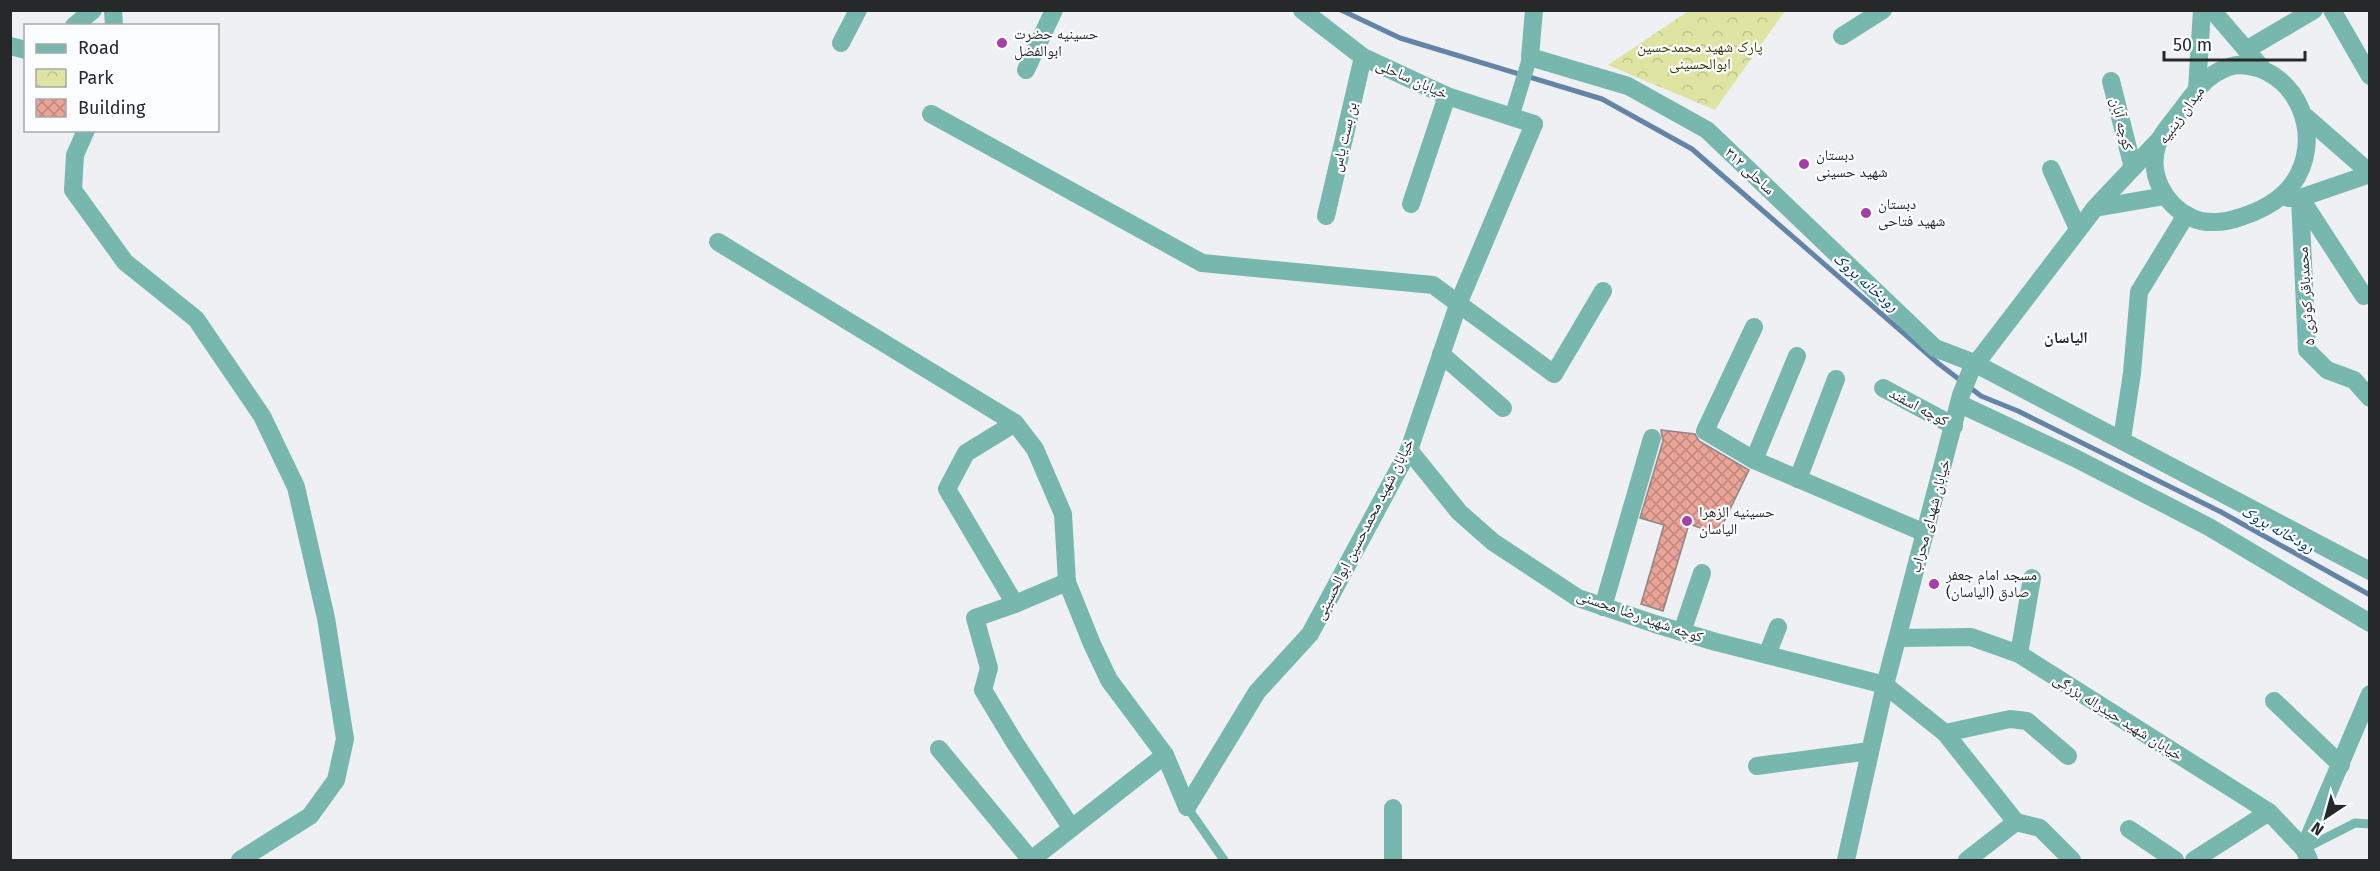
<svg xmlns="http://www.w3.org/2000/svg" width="2380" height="871" font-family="'Fira Sans','Noto Naskh Arabic',sans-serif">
  <defs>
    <pattern id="park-crowns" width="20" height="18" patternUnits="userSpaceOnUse" patternTransform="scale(1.5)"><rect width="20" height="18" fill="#dfe4a3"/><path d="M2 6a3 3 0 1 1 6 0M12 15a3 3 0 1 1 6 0" fill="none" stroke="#bfc48c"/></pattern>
    <pattern id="building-cross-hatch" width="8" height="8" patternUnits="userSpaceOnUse" patternTransform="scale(1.5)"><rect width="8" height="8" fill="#eba498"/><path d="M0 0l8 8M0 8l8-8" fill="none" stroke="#be867c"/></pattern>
  </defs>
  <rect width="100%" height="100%" fill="#eef0f4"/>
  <path fill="url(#park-crowns)" d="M1690,10l95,1 -70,99 -107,-45z"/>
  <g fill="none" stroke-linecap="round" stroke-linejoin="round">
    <path stroke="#6484a7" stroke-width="5" d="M1341,10l59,28 202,61 90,50 247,215 42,32 37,15 203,101 149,83"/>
  </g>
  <path fill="url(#building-cross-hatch)" stroke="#8c8786" stroke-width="1.5" d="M1661,430l34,4 4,7 50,29 -31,64 -29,-10 -26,87 -22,-7 23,-79 -24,-7 23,-77z"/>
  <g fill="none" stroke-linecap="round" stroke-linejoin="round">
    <g stroke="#78b7ae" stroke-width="9">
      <path d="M1187,807l37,53"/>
      <path d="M2306,848l49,-25 15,1"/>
    </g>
    <path stroke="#78b7ae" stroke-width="15" d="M1512,116l18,-59"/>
    <g stroke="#78b7ae" stroke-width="18">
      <path d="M113,10l1,16"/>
      <path d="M1534,10l-4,47 98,29 79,44 228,218 39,15 396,208"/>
      <path d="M2332,10l38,66"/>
      <path d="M74,26l19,-16"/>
      <path d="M1842,36l41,-26"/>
      <path d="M841,43l17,-33"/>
      <path d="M10,46l16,4"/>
      <path d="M2246,50l68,-40"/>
      <path d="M1026,70l28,-60"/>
      <path d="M2111,81l22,87"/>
      <path d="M931,114l271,149 231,22 121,89 49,-83"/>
      <path d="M2306,117l64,56"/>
      <path d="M86,130l-11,25 -2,35 52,72 71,57 66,97 34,71 30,131 19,121 -9,41 -26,36 -70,44"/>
      <path d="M2051,169l27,60"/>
      <path d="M2288,198h12l70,-24"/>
      <path d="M2300,198l7,152 20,20 27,10 16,18"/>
      <path d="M2301,199l63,97"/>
      <path d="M1411,204l36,-108"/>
      <path d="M1326,216l37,-159"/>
      <path d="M718,242l297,181 20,26 28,65 4,68 25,62 17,36 56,75 22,52"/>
      <path d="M1754,327l-49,104 49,29 171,73"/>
      <path d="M1441,354l62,54"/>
      <path d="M1883,388l71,38"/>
      <path d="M1960,404l115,54 134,69 161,96"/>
      <path d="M1015,423l-49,30 -19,36 68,115 52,-22"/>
      <path d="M2122,439l10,-66 7,-81 47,-77"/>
      <path d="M1409,450l50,62 34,30 85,56 77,26 61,18 169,43 60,48 71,89 24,6 32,32"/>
      <path d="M1754,460l43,-104"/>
      <path d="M1798,479l38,-100"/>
      <path d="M1015,604l-40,14 14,50 -6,22 32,53 56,84"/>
      <path d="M1603,607l49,-169"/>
      <path d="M1682,632l20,-59"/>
      <path d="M1898,638l73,-1 48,17 250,158 35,37 5,11"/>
      <path d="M2019,654l13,-76"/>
      <path d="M1767,655l11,-28"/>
      <path d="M2274,701l67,64"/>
      <path d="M1945,733l65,-14 17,2 41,35"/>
      <path d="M939,749l92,111"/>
      <path d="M1757,766l113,-15"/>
      <path d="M1187,807l70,-115 53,-58 99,-184 50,-148 75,-178"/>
      <path d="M2129,829l46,31"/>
      <path d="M2304,849l66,-155"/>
      <path d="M1031,860l134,-105"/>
      <path d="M1393,860v-52"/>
      <path d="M1967,860l49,-38"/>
      <path d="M2194,860l75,-48"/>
    </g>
    <g stroke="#78b7ae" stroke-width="18">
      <path d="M1302,10l61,47 84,39 87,28"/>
      <path d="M2212,10l49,57"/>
      <path d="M2237,65c61,0 90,75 54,121 -12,15 -31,25 -50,31 -14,5 -34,8 -49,1 -28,-13 -45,-45 -34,-75 5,-12 17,-24 24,-34 15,-20 29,-40 55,-44z"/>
      <path d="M2197,89l5,-79"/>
      <path d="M2095,208l70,-12"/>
      <path d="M1846,860l39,-175 76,-290 10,-25 124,-162 64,-68"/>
    </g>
  </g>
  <g fill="#a63fa3" stroke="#fcfdff" stroke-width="2">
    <circle cx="1002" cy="43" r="6"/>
    <circle cx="1804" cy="164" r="6"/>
    <circle cx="1866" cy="213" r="6"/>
    <circle cx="1687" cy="521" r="6"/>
    <circle cx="1934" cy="584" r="6"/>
  </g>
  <g text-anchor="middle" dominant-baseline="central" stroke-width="4.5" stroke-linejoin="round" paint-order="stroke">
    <g font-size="15" fill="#27282a" stroke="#fcfdff" text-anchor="start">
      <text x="1014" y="34">حسینیه حضرت<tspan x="1014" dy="17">ابوالفضل</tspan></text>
      <text x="1816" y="155">دبستان<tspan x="1816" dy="17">شهید حسینی</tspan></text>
      <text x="1878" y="204">دبستان<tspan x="1878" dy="17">شهید فتاحی</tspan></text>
      <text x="1699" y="512">حسینیه الزهرا<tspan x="1699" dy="17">الیاسان</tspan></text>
      <text x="1946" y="575">مسجد امام جعفر<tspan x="1946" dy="17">صادق (الیاسان)</tspan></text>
    </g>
    <g font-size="15" fill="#3c3e0a" stroke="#fcfdff">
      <text x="1700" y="47">پارک شهید محمدحسین<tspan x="1700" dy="17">ابوالحسینی</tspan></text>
    </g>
    <g font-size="15" fill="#27282a" stroke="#fcfdff">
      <text transform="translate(1412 79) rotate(24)">خیابان ساحلی</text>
      <text transform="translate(2181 115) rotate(-54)">میدان زینبیه</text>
      <text transform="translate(2122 124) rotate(76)">کوچه آبان</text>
      <text transform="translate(1344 137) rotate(-77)">بن بست یاس</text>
      <text transform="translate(1750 171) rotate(43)">ساحلی ۳۱۲</text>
      <text transform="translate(2306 296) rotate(-94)">محمدباقر کوثری ۵</text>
      <text transform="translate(1919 407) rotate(28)">کوچه اسفند</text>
      <text transform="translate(1930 516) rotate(-75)">خیابان شهدای محراب</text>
      <text transform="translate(1364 529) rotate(-63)">خیابان شهید محمدحسین ابوالحسینی</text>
      <text transform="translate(1640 616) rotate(19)">کوچه شهید رضا محسنی</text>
      <text transform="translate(2118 717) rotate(32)">خیابان شهید حیدراله بزرگی</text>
    </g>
    <g font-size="16" font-style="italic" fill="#003460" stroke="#fcfdff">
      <text transform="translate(1866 282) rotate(41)">رودخانه بروک</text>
      <text transform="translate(2278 529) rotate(29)">رودخانه بروک</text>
    </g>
    <g font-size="16" font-weight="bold" fill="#27282a" stroke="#fcfdff">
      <text x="2066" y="337">الیاسان</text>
    </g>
  </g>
  <rect width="2380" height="871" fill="none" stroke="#27282a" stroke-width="24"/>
  <rect x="24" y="24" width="195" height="108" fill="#fcfdff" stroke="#a7a8aa" stroke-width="1.5"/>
  <rect x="36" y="44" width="30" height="9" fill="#78b7ae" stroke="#a7a8aa" stroke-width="1.5"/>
  <text x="78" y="54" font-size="18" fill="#27282a">Road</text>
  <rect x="36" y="69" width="30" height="18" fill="url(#park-crowns)" stroke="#a7a8aa" stroke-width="1.5"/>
  <text x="78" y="84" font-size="18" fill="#27282a">Park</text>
  <rect x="36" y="99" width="30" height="18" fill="url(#building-cross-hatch)" stroke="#a7a8aa" stroke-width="1.5"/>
  <text x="78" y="114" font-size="18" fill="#27282a">Building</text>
  <g transform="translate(2326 817) rotate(216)" stroke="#fcfdff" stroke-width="4.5" paint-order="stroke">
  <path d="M0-4.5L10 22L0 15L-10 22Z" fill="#27282a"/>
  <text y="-9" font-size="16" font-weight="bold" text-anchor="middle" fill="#27282a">N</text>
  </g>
  <path d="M2164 51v9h141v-9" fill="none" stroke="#27282a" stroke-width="3"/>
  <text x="2173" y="51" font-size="18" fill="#27282a" stroke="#fcfdff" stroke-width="4.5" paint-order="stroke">50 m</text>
</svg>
